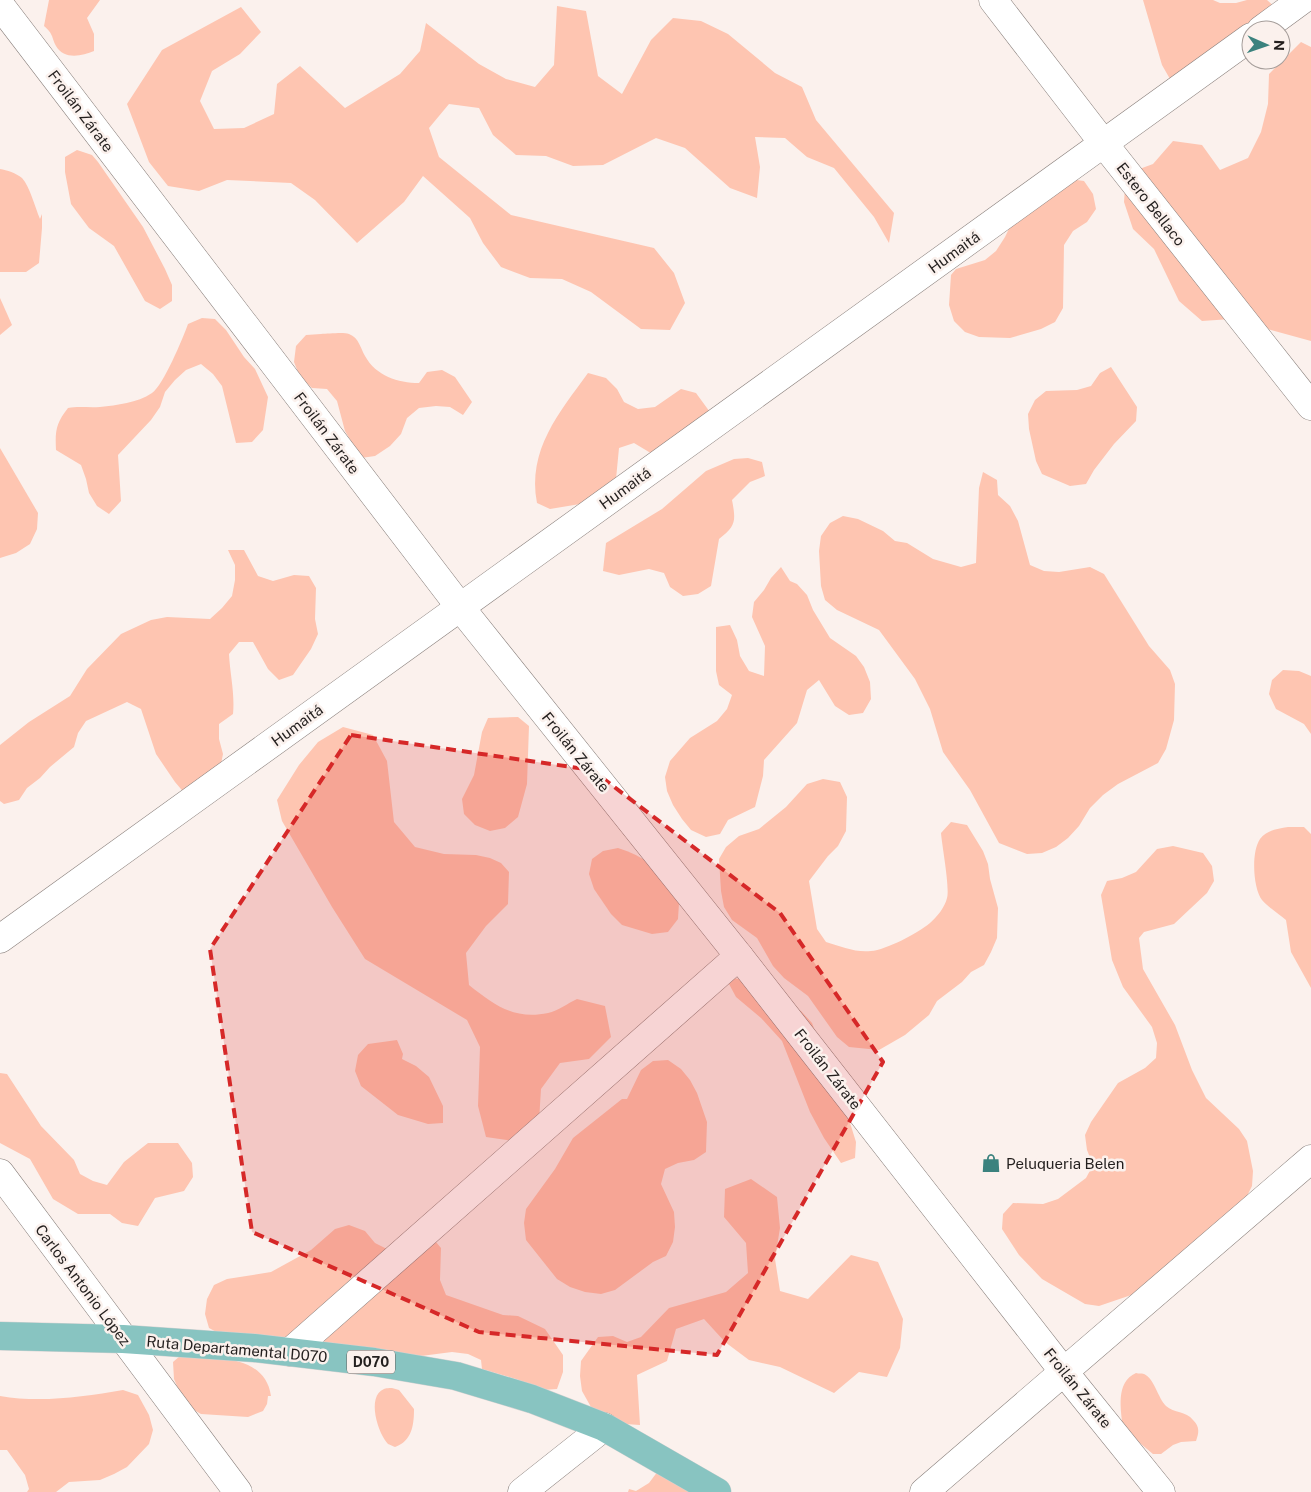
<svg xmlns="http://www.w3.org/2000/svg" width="1311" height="1492" font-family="'Public Sans',sans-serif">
  <rect width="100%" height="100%" fill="#fbf1ed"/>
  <g fill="#fec5b1">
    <path d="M49,0h51l-13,18 7,16v17c-12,5 -30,9 -38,-5 -5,-10 -2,-11 -12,-20z"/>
    <path d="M1143,0h70l7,3h16l11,-3h20l11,10 -108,69 -8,-14z"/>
    <path d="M557,6l29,5 12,65 24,18 29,-54 22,-22 28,3 27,13 47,39 27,14 14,33 78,93 -5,30 -15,-26 -40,-49 -27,-11 -22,-19 -30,-1 5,30 -3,31 -27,-10 -45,-40 -29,-10 -53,27 -30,1 -27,-10 -30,-1 -23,-20 -14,-27 -30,-4 -20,24 10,29 72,58 143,33 20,25 11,30 -15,27 -29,-1 -50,-37 -29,-13 -32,-1 -29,-11 -18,-24 -13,-25 -47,-42 -19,26 -47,41 -42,-43 -24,-17 -64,-3 -28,11 -31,-5 -19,-24 -22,-58 35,-54 79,-43 20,25 -21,22 -28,17 -12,30 14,28 30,-1 30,-14 3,-30 23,-18 45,42 55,-34 20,-23 6,-28 53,41 27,15 29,8 19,-22z"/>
    <path d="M1301,42l10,5v294l-80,-22 -29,2 -23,-20 -25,-52 -21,-20 -9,-27 2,-28 27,-10 20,-23 29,4 18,25 28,-12 13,-26 7,-28 1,-30z"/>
    <path d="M77,150l15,5 6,7 45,65 22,42 7,16v16l-12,8 -15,-8 -31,-55 -25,-18 -18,-24 -6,-32v-15z"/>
    <path d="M0,169c7,1 16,4 22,9 8,9 13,29 18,41l2,-5v14l-3,35 -13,9h-26z"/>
    <path d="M1069,179l15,2 9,13 3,15 -9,13 -14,9 -9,14 -1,63 -8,14 -14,7 -31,9 -31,-1 -14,-5 -11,-11 -5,-16 2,-30 5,-6 29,-9 11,-9 9,-14 13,-27z"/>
    <path d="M0,298l12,27 -12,10z"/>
    <path d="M202,318l13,1 11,11 18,27 11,12 13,28 -5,33 -11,12 -16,1 -14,-57 -9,-12 -12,-10 -15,6 -11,10 -10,12 -5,15 -9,13 -33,35 3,46 -12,13 -12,-8 -8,-13 -3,-14 -5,-14 -25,-15c-1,-19 0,-27 12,-42 11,-2 21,0 32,-1 17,-2 37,-4 52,-14 11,-7 31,-55 36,-69z"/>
    <path d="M321,334c7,0 22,-2 28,0 10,4 11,13 16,22 11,20 33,27 54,27l8,-11 15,-2 13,7 17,25 -9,13 -13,-8 -14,-1 -17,2 -12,10 -6,16 -11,12 -15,10 -14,2 -16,-27 -8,-30 -10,-12 -15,-1 -12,-11 -6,-15 2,-16 10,-11z"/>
    <path d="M1111,367l26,40 -1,14 -22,23 -20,26 -8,14 -16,2 -28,-12 -6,-13 -7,-32 -1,-15 7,-14 11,-9 31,-1 14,-4 9,-13z"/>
    <path d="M588,373l18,5 11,11 7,13 14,7 17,-2 26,-18 15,4 19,26 -56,39 -25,-15 -15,5 -3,31 -7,15 -29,10 -30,5 -13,-6c-10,-53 22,-90 51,-130z"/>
    <path d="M0,448l38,65 -1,16 -7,15 -14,9 -16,5z"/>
    <path d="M748,458l14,4 3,14 -15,6 -18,18c4,21 4,26 -13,39l-8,47 -13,8 -15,2 -13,-9 -6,-14 -15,-4 -30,6 -16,-4 3,-28 56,-34 44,-38 28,-12z"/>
    <path d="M983,472l14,8 1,15 12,11 8,15 12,44 14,6 15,1 31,-5 14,7 45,72 21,24 5,14 -1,36 -8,29 -8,14 -40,21 -15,11 -13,13 -11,18 -11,12 -12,9 -14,6 -15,1 -28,-11 -29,-53 -27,-38 -13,-43 -15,-30 -36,-49 -42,-20 -12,-10 -4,-14 -2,-35 2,-15 9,-13 13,-7 15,3 25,12 12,10 12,2 26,16 28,8 15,-4 3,-75z"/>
    <path d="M228,550h16l14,26 15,5 21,-6 15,1 7,12 -1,31 3,15 -7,15 -18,26 -14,5 -11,-11 -15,-27h-14l-10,12c1,20 6,40 4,60l-14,10v15l4,15 -3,15 -34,26 -11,-13 -19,-28 -15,-45 -14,-7 -41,19 -8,12 -4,14 -24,20 -10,11 -13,10 -8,12 -15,4 -4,-3v-56l29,-23 41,-26 17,-27 34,-35 30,-14 16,-3 43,2 12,-11 10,-12 3,-16v-15z"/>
    <path d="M781,567l9,14 7,3 10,11 6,15 17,28 26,18 8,11 6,15 1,17 -8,14 -14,2 -14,-9 -16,-26 -12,10 -10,33 -33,37 -1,16 -8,31 -27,13 -8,14 -14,3 -15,-7 -9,-11 -9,-14 -6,-14 -2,-14 5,-16 20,-23 27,-17 10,-12 5,-14 -13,-10 -3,-14v-44l14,-2 7,15 3,16 9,15 15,5 1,-30 -13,-29 2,-15 10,-12 7,-12z"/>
    <path d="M1283,670l16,1 12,5v58l-7,-10 -28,-15 -7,-15 3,-14z"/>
    <path d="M518,717l11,9 -2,58 -9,33 -13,11 -15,3 -15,-6 -11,-11 -2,-15 12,-24 8,-43 6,-14z"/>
    <path d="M343,727l30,8 14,26 7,61 21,25 29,7 32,1 14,3 11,5 8,9 -1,32 -22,22 -20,27 3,32c25,20 45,35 79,28 10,-2 20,-10 29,-14l28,7 6,31 -22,22 -29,4 -19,26 -2,32 -25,20 -28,-4 -8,-31 2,-59 -13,-27 -102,-61 -33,-52 -50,-86 -5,-21 22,-35 19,-23z"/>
    <path d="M823,779l17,3 7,15 -1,34 -8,15 -10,10 -19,25 8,48 9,13c14,4 30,11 45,9 15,-1 47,-18 59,-28 7,-6 15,-16 17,-25 3,-10 -5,-52 -6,-65l10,-11 16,3 16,26 5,13 2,15 8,29 -1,30 -6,14 -7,13 -13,7 -9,10 -25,19 -8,14 -24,20 -26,15 -30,-3 -12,-10 -29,-41 -24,-18 -11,-12 -16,-28 -25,-18 -8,-13 -3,-16 -2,-32 7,-12 13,-11 20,-7 27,-22 21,-23z"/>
    <path d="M1288,827h16l7,7v154l-20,-36 -5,-32c-7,-6 -17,-12 -24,-20 -9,-12 -11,-48 -2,-61 7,-9 17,-10 28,-12z"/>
    <path d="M1173,846l30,7 9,13 2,15 -7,12 -33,31 -30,8 -5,6 4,31 32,56 17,45 14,28 33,31 8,12 6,30 -1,15 -15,30 -94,75 -44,15 -14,-2 -43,-25 -23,-24 -17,-26 1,-15 10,-11 30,1 15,-5 28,-21 7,-13 -6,-15 -2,-15 6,-13 27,-39 27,-15 11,-10 1,-15 -5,-16 -29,-40 -11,-27 -11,-65 6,-14 15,-3 14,-6 21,-23z"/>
    <path d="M618,848c26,8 42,22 62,40l-2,31 -10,13 -16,2 -30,-9 -11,-11 -17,-25 -5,-15 3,-15 11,-8z"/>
    <path d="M734,978l14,3 24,18 29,12 11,12 39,103 5,16 -1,16 -14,5 -17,-25 -14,-26 -28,-71 -21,-23 -25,-21 -7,-13z"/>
    <path d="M397,1040l6,14 -1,5 14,7 13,11 14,29v17l-15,1 -30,-9 -37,-29 -6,-15 3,-16 10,-11z"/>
    <path d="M668,1060l13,9 9,11 7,13 10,29 -1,30 -12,8 -16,3 -13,6 -4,15 13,28 1,15 -2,15 -7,14 -13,6 -38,28 -14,4 -16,-2 -15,-5 -13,-8 -31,-39 -2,-17 2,-14 29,-40 18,-31 49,-39h5l14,-29 12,-9z"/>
    <path d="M0,1073l7,1 34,52 33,34 6,14 13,7 14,4 17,-23 24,-19h30l14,20 1,14 -9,14 -29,7 -17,28 -16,-3 -12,-9h-32l-25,-15 -23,-40 -30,-16z"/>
    <path d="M751,1179l26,18 3,31 -5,31 5,32 28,8 43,-44 27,7 25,57 -3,29 -13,29 -28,-5 -25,21 -54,-26 -31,-7 -24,-18 -21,-23 -28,10 -9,32 -30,14 3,50 -30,-2 -14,-7 -14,-25 -2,-15 1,-15 17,-24 15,-1 14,6 14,-5 28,-29 57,-16 22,-19 -2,-30 -22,-26 1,-28z"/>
    <path d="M349,1225l16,6 10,12 14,7 42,-14 10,12 -1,32 6,15 57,20 15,1 27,13 18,26v17l-6,17 -14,1 -27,-11 -34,-10 -1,-9 -13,-6 -16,-2 -62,8 -168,-25 -13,-7 -4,-14 2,-15 7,-14 13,-6 44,-7 40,-22 24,-21z"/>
    <path d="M180,1356c32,2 85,-3 91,40h-3l-1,8 -4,7 -15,6 -47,-3 -7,-4 -11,-10 -9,-21 -1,-17z"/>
    <path d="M1136,1373c3,1 5,0 8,1 10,4 14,24 22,32 8,7 20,5 27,14 7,7 6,13 3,21l-15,1 -8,3 -12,9h-8l-30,-25c-2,-19 -8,-47 13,-56z"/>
    <path d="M392,1388l7,2 15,19c0,16 -2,32 -19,38 -1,0 -6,-3 -7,-3 -10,-10 -22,-48 -4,-55 1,-1 7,-1 8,-1z"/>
    <path d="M123,1390l15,5 11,20 4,15 -4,14 -22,23 -13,7 -14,6 -31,2 -13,10h-29l2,-3 -4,-14 -18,-25h-7v-54c40,7 83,1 123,-6z"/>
    <path d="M658,1471l53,21h-83l1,-3 7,2 13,-8z"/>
  </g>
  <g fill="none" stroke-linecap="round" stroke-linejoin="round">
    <g stroke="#887f7b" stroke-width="29">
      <g id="minor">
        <path d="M993,0l111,144 207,262"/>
        <path d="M0,5l460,602 279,349 325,416 97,120"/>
        <path d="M1261,30l41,-30"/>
        <path d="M0,939l1251,-902"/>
        <path d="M0,1173l238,319"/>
        <path d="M290,1352l449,-396"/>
        <path d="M522,1492l82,-65"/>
        <path d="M924,1492l387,-333"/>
      </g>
    </g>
    <g stroke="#d3d2d2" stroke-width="29">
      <path id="primary" d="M0,1336l123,3 131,9 120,14 82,14 76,23 72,28 113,65"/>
    </g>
    <use href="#minor" stroke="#fff" stroke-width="28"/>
    <use href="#primary" stroke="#88c4c1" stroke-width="28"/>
  </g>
  <path fill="#d62828" fill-opacity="0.2" stroke="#d62828" stroke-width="4" stroke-dasharray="10 6" stroke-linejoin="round" d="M351,735l241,35 188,143 103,149 -166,293 -238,-23 -227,-100 -42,-283z"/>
  <defs>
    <g id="shop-bare" transform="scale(1.5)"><path d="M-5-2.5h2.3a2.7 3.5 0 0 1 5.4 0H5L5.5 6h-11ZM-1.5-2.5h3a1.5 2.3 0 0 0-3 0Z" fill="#3b827e" stroke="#fbf1ed" stroke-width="2.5" paint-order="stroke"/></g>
  </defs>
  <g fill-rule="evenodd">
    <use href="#shop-bare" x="991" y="1163"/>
  </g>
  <g text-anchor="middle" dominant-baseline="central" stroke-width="5" stroke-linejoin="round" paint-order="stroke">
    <rect fill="#fbf1ed" stroke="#645e5c" stroke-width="1" x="347" y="1350.5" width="48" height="23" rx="4"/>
    <g font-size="14" font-weight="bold" fill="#231f1e">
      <text x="371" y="1362">D070</text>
    </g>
    <g font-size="15" fill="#231f1e" stroke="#fbf1ed">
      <text transform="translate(81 111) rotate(53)">Froilán Zárate</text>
      <text transform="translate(1151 204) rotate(52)">Estero Bellaco</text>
      <text transform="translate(954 252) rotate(-36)">Humaitá</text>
      <text transform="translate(327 433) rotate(53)">Froilán Zárate</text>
      <text transform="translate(625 488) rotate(-36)">Humaitá</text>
      <text transform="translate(297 725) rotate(-36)">Humaitá</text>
      <text transform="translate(576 752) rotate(51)">Froilán Zárate</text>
      <text transform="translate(828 1069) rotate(52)">Froilán Zárate</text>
      <text transform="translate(83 1285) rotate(53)">Carlos Antonio López</text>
      <text transform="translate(237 1349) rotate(5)">Ruta Departamental D070</text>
      <text transform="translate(1078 1388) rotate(51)">Froilán Zárate</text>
    </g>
    <g font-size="15" fill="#231f1e" stroke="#fbf1ed" text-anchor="start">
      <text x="1006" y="1163">Peluqueria Belen</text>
    </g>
  </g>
  <g transform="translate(1266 45) rotate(92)"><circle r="24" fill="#fbf1ed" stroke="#a59d9a"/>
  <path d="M0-4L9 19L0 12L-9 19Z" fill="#3b827e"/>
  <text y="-8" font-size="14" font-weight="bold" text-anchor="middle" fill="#231f1e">N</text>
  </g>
</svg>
